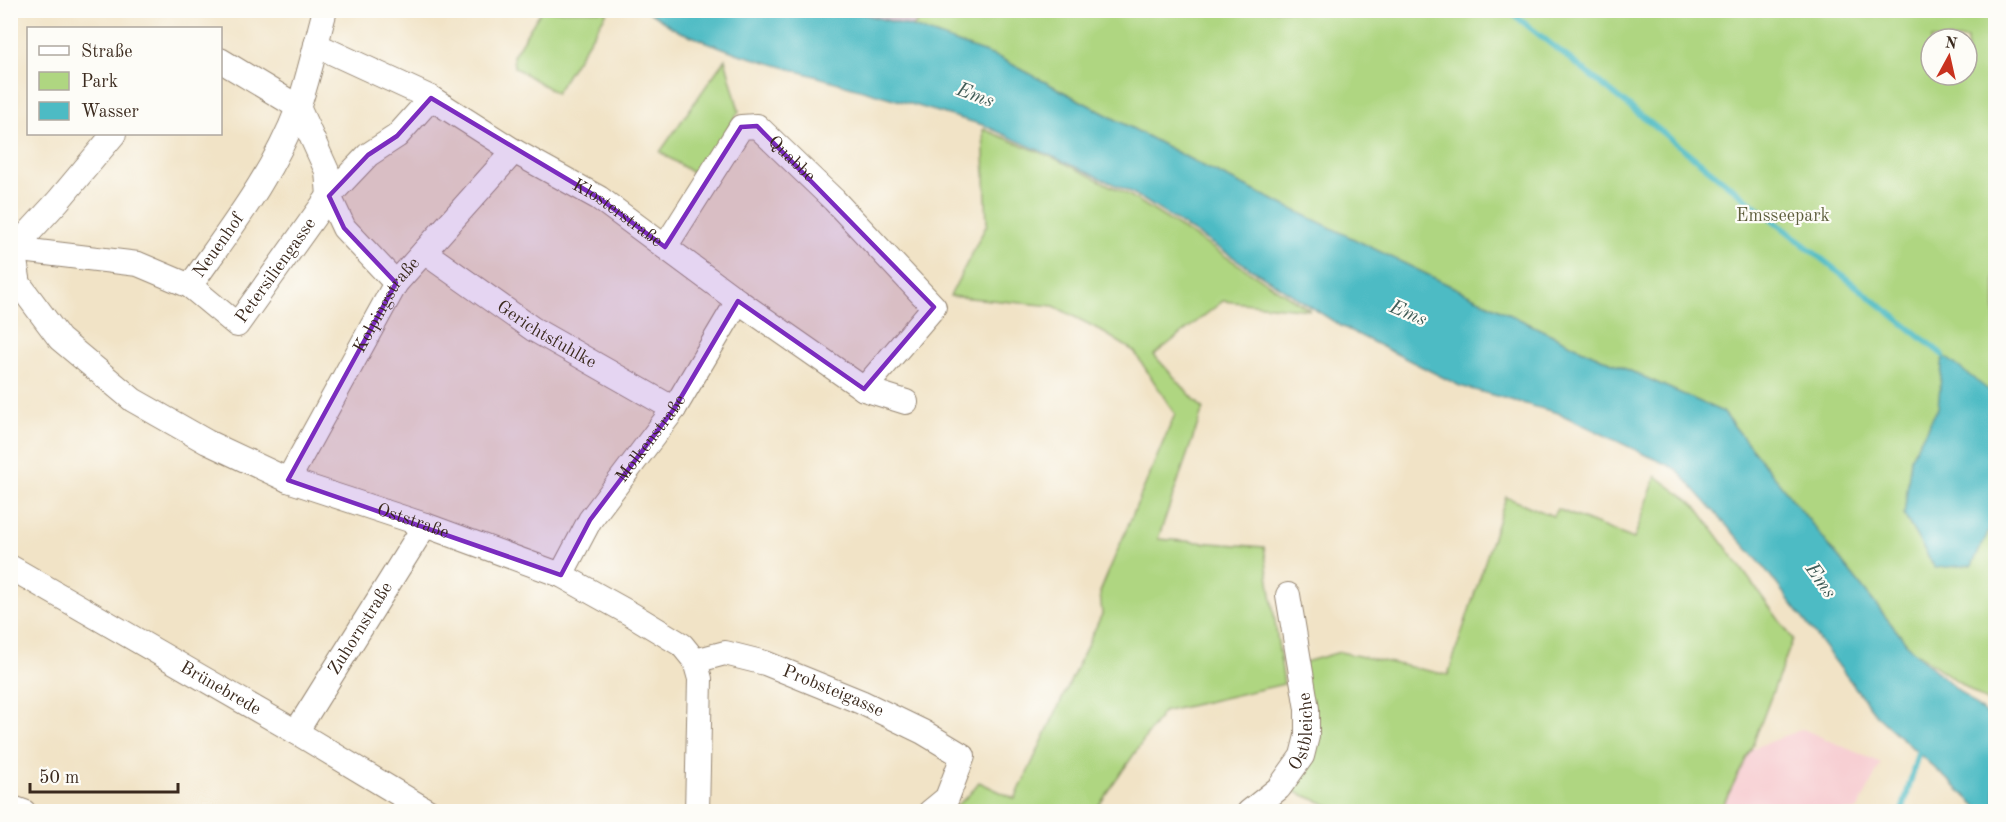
<svg xmlns="http://www.w3.org/2000/svg" width="2006" height="822" font-family="'Old Standard TT',serif">
  <rect width="100%" height="100%" fill="#fdfcf7"/>
  <filter id="ink" filterUnits="userSpaceOnUse"><feTurbulence type="fractalNoise" baseFrequency=".0167" numOctaves="2"/><feDisplacementMap in="SourceGraphic" scale="12" xChannelSelector="R" yChannelSelector="G"/><feConvolveMatrix kernelMatrix="1 2 1 2 8 2 1 2 1" color-interpolation-filters="sRGB"/></filter>
  <filter id="wash" filterUnits="userSpaceOnUse"><feTurbulence type="fractalNoise" baseFrequency=".008" numOctaves="4" result="noise"/><feDisplacementMap in="SourceGraphic" scale="24" xChannelSelector="R" yChannelSelector="G"/><feGaussianBlur stdDeviation="1.35" result="paint"/><feColorMatrix in="noise" values="0 0 0 0 0 0 0 0 0 0 0 0 0 0 0 0 0 1.4 0 .05"/><feComposite in="paint" operator="in"/></filter>
  <g filter="url(#wash)">
    <rect width="100%" height="100%" fill="#f1e3c6"/>
    <path fill="#f7cfd3" d="M1803,729l78,34 -24,48 -137,1 31,-63z"/>
    <path fill="#d2bdc7" d="M852,11h75l-14,16z"/>
    <g fill="#afd681" stroke="#758050" stroke-width="1.5" fill-rule="evenodd">
      <path d="M927,10l1068,1v696l-84,-58 -188,-237 -140,-62 -382,-185 -201,-107 -87,-31zM1931,39h36v36h-36z"/>
      <path d="M541,11h67l-52,82 -42,-26 -1,-11z"/>
      <path d="M725,59l14,52 -40,66 -39,-25z"/>
      <path d="M983,129l73,30 73,36 181,115 -87,-9 -69,54 49,54 -45,130 106,8 20,137 -121,28 -68,99 -147,1 20,-16 11,-14 36,17 87,-185 -2,-22 75,-178 -41,-63 -38,-23 -42,-22 -104,-10 37,-72z"/>
      <path d="M1656,476l40,30 97,133 -42,110 -31,62 -381,1 -13,-8 -38,-15 17,-127 35,-10 108,23 58,-178 47,19 4,-7 77,30z"/>
    </g>
    <g fill="#4dbbc4" stroke="#447271" stroke-width="1.5">
      <path d="M647,11h205l61,16 87,31 201,107 382,185 140,62 188,237 84,73v89h-13l-106,-96 -113,-149 -87,-97 -118,-56 -98,-27 -119,-60 -210,-134 -148,-67 -244,-71 -61,-23z"/>
      <path d="M1943,355l52,40v124l-23,46 -37,3 -31,-53 7,-58 27,-49z"/>
    </g>
    <g fill="none" stroke-linecap="round" stroke-linejoin="round">
      <g stroke="#4dbbc4" stroke-width="6">
        <path d="M1508,10l435,345"/>
        <path d="M1902,812l18,-66"/>
      </g>
    </g>
  </g>
  <g filter="url(#ink)">
    <g fill="none" stroke-linecap="round" stroke-linejoin="round">
      <g stroke="#968672" stroke-width="26">
        <g id="minor">
          <path id="s1" d="M316,45l115,53 83,53 85,47 139,103 126,88 42,13"/>
          <path d="M220,60l78,47"/>
          <path d="M298,107l29,64 2,25 39,-41 29,-19 34,-38"/>
          <path id="s2" d="M10,242l3,7 6,35 41,55 73,61 74,42 81,38 137,45 136,50 70,39 51,31 13,16 5,18 -3,133"/>
          <path id="s3" d="M665,247l76,-120 16,-1 77,74 100,107 -70,82"/>
          <path id="s4" d="M13,249l125,15 52,22c40,-57 84,-113 108,-178 11,-31 18,-65 27,-98"/>
          <path id="s5" d="M424,252l109,77 141,80"/>
          <path d="M10,253l48,-52 56,-67"/>
          <path id="s6" d="M190,286l47,39 92,-129 15,32 52,55"/>
          <path id="s7" d="M288,480l108,-197 118,-132"/>
          <path id="s8" d="M10,567l286,165 133,80"/>
          <path id="s9" d="M561,575l29,-55 84,-111 64,-108"/>
          <path id="s10" d="M695,661l30,-8 40,10 96,39 62,30 40,24 -16,42 -17,14"/>
          <path id="s11" d="M296,732l129,-207"/>
          <path d="M10,807l14,5"/>
          <path id="s12" d="M1249,812l30,-24 23,-32 5,-20v-27l-19,-114"/>
        </g>
      </g>
      <use href="#minor" stroke="#fff" stroke-width="24"/>
    </g>
  </g>
  <path fill="#7b2cbf" fill-opacity="0.2" stroke="#7b2cbf" stroke-width="4.5" stroke-linejoin="round" d="M431,98l168,100 66,49 76,-120 16,-1 177,181 -70,82 -126,-88 -64,108 -84,111 -29,55 -273,-95 108,-197 -52,-55 -15,-32 39,-41 29,-19z"/>
  <g text-anchor="middle" dominant-baseline="central" stroke-width="4.5" stroke-linejoin="round" paint-order="stroke">
    <g font-size="18" fill="#3b2a1e" stroke="#fdfcf7">
      <text stroke="none"><textPath href="#s3" startOffset="206">Quabbe</textPath></text>
      <text stroke="none"><textPath href="#s1" startOffset="346">Klosterstraße</textPath></text>
      <text stroke="none"><textPath href="#s4" startOffset="232">Neuenhof</textPath></text>
      <text stroke="none"><textPath href="#s6" startOffset="128">Petersiliengasse</textPath></text>
      <text stroke="none"><textPath href="#s7" startOffset="201">Kolpingstraße</textPath></text>
      <text stroke="none"><textPath href="#s5" startOffset="148">Gerichtsfuhlke</textPath></text>
      <text stroke="none"><textPath href="#s9" startOffset="164">Molkenstraße</textPath></text>
      <text stroke="none"><textPath href="#s2" startOffset="513">Oststraße</textPath></text>
      <text stroke="none"><textPath href="#s11" startOffset="122">Zuhornstraße</textPath></text>
      <text stroke="none"><textPath href="#s8" startOffset="243">Brünebrede</textPath></text>
      <text stroke="none"><textPath href="#s10" startOffset="146">Probsteigasse</textPath></text>
      <text stroke="none"><textPath href="#s12" startOffset="102">Ostbleiche</textPath></text>
    </g>
    <g font-size="18" fill="#5e5e3c" stroke="#fdfcf7">
      <text x="1783" y="216">Emsseepark</text>
    </g>
    <g font-size="20" font-style="italic" fill="#415d58" stroke="#fdfcf7">
      <text transform="translate(975 96) rotate(20)">Ems</text>
      <text transform="translate(1408 314) rotate(23)">Ems</text>
      <text transform="translate(1820 581) rotate(54)">Ems</text>
    </g>
  </g>
  <rect width="2006" height="822" fill="none" stroke="#fdfcf7" stroke-width="36"/>
  <rect x="27" y="27" width="195" height="108" fill="#fdfcf7" stroke="#afa8a0" stroke-width="1.5"/>
  <rect x="39" y="46" width="30" height="9" fill="#ffffff" stroke="#afa8a0" stroke-width="1.5"/>
  <text x="81" y="57" font-size="18" fill="#3b2a1e">Straße</text>
  <rect x="39" y="72" width="30" height="18" fill="#afd681" stroke="#afa8a0" stroke-width="1.5"/>
  <text x="81" y="87" font-size="18" fill="#3b2a1e">Park</text>
  <rect x="39" y="102" width="30" height="18" fill="#4dbbc4" stroke="#afa8a0" stroke-width="1.5"/>
  <text x="81" y="117" font-size="18" fill="#3b2a1e">Wasser</text>
  <g transform="translate(1949 57) rotate(8)"><circle r="28" fill="#fdfcf7" stroke="#afa8a0" stroke-width="1.5"/>
  <path d="M0-4.5L10 22L0 15L-10 22Z" fill="#c8321e"/>
  <text y="-9" font-size="16" font-weight="bold" text-anchor="middle" fill="#3b2a1e">N</text>
  </g>
  <path d="M30 783v9h148v-9" fill="none" stroke="#3b2a1e" stroke-width="3"/>
  <text x="39" y="783" font-size="18" fill="#3b2a1e" stroke="#fdfcf7" stroke-width="4.5" paint-order="stroke">50 m</text>
</svg>
